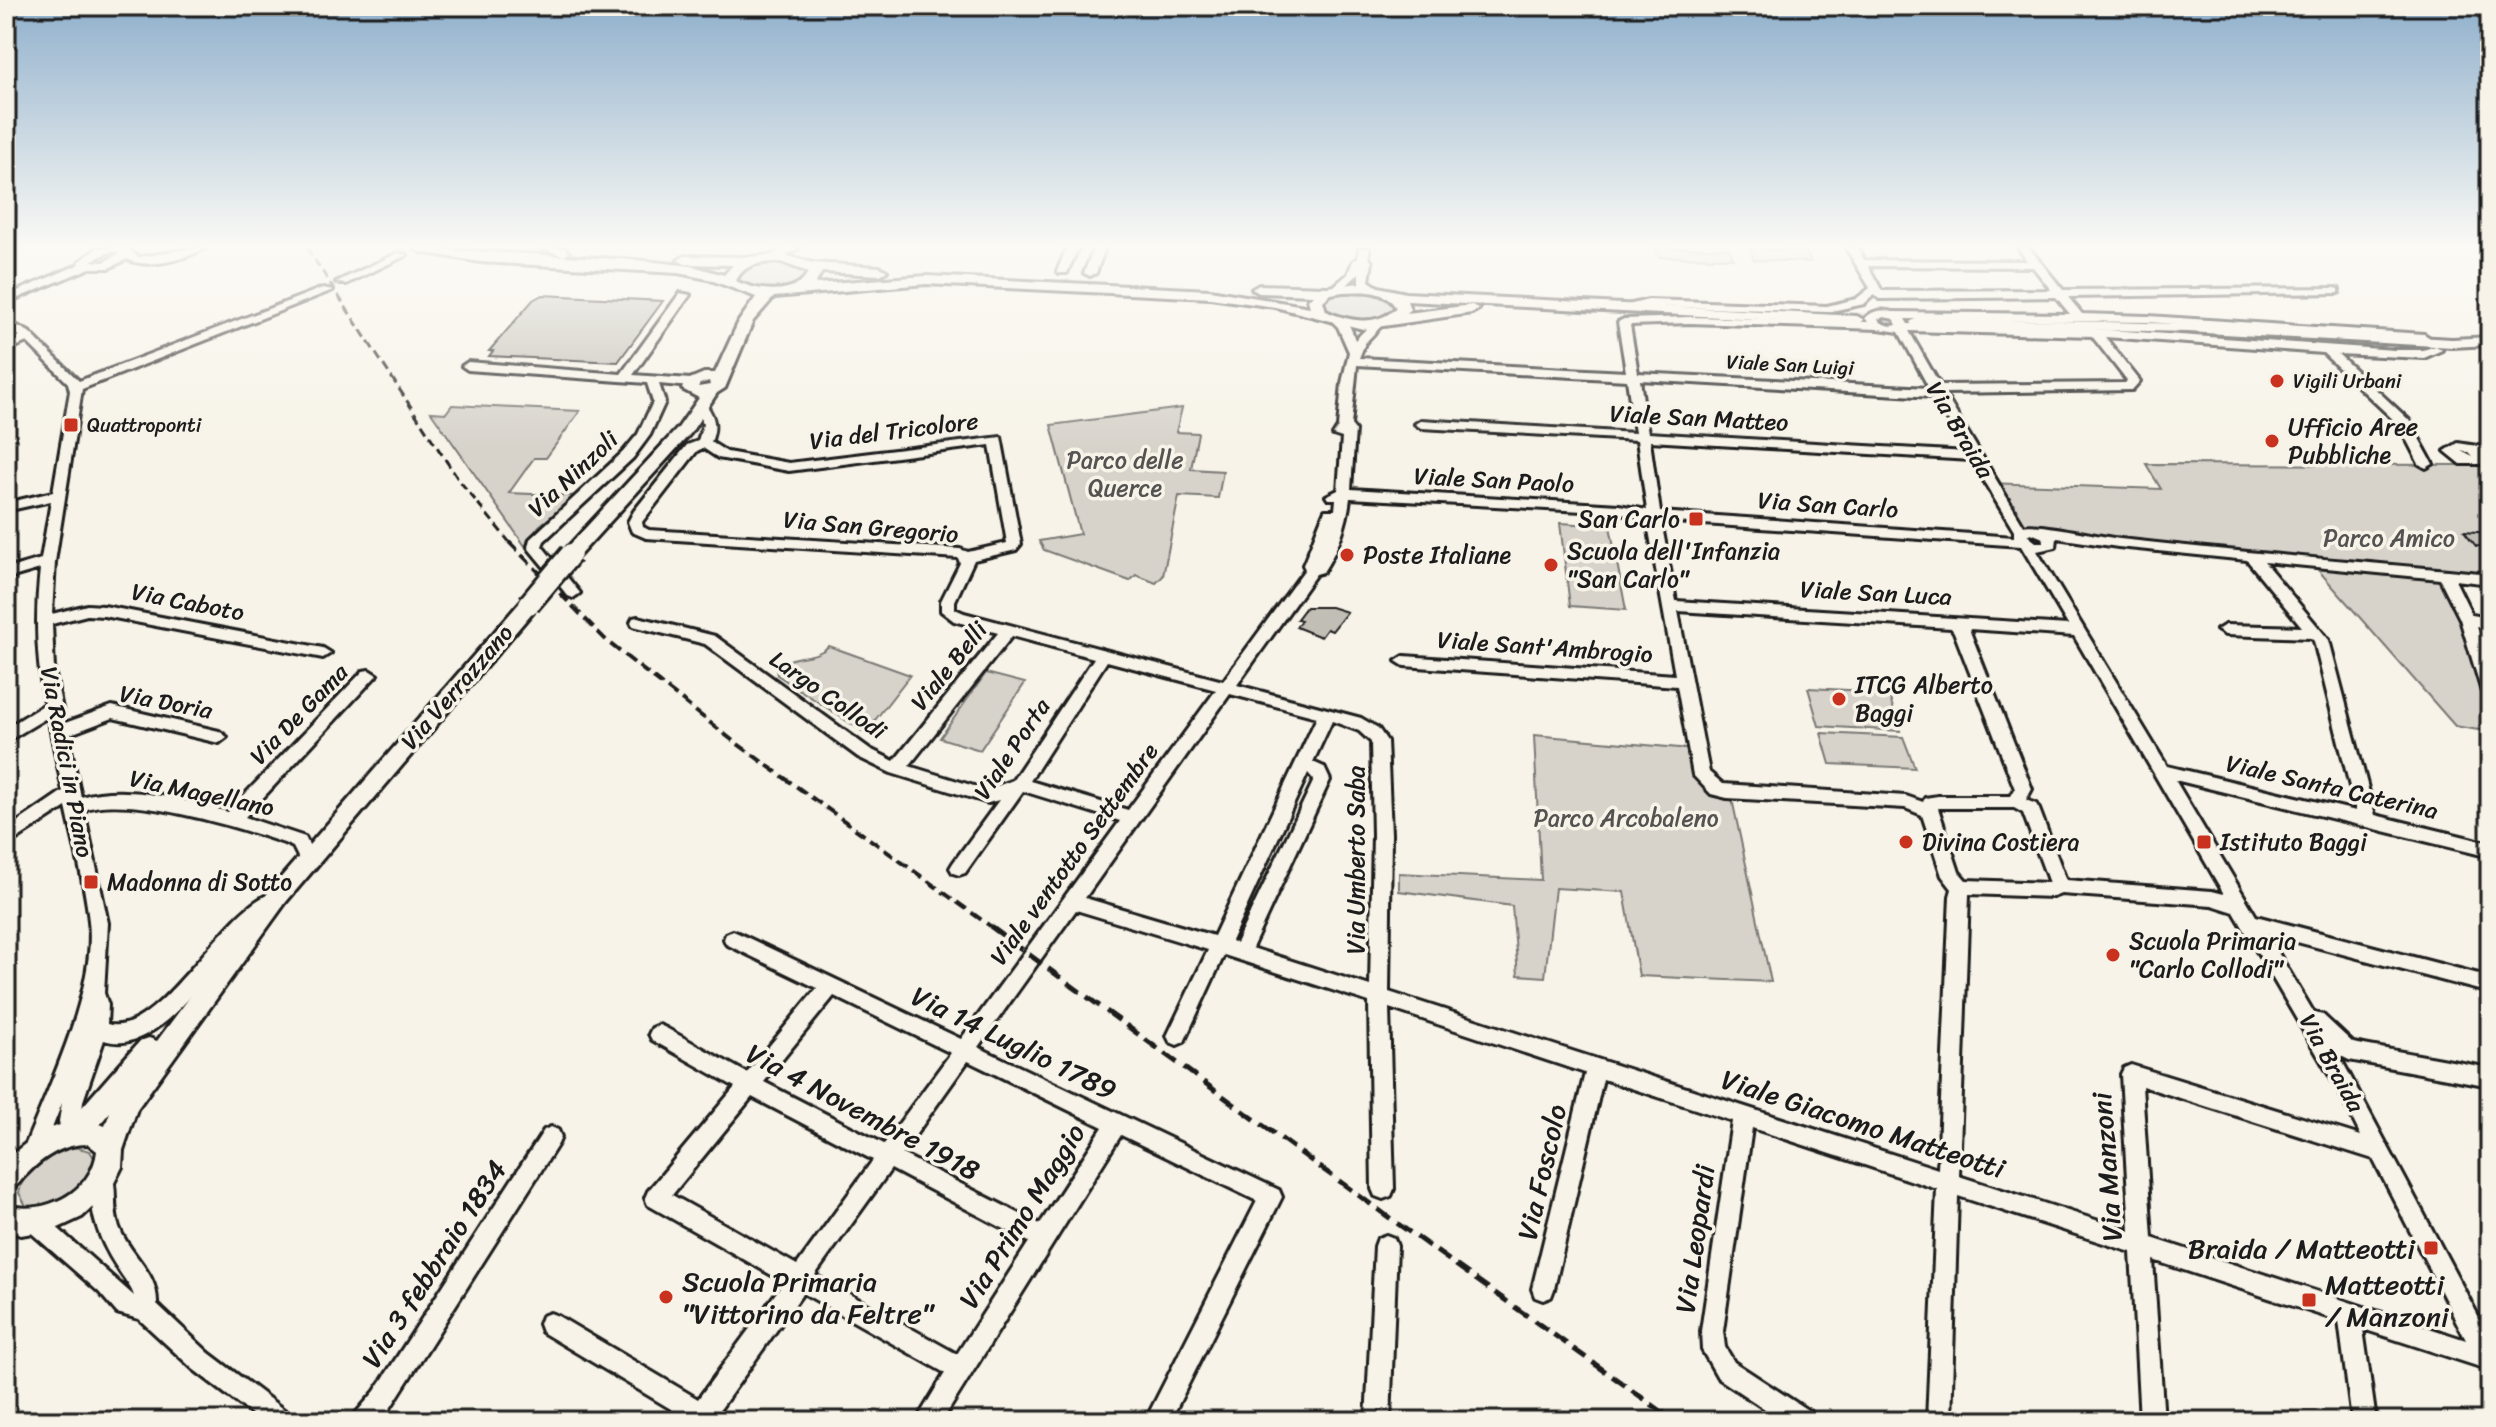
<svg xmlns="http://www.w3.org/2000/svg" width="2496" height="1427" font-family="Sriracha,sans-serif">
  <rect width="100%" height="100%" fill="#f7f3e8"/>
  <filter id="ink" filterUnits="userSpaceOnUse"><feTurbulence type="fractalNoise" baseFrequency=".0125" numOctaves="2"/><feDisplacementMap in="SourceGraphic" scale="16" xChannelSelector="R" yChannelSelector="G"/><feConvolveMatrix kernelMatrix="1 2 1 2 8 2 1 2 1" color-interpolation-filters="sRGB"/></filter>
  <g filter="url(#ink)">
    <g fill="#d7d3cb" stroke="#7a7874" stroke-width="2">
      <path d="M1656,248h73l4,10 -74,-1z"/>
      <path d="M1750,249l56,2 5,11 -57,-2z"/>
      <path d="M762,262h30l16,10 -7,11c-20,8 -51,12 -68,-4l12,-13z"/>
      <path d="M1341,291c23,0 39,-2 55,16l-2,6c-23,11 -43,7 -67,1l-7,-12 6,-7z"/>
      <path d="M452,405l128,6 -34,47h-12l-25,35 69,3 -39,30 -14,20 -94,-134 15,1z"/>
      <path d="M1182,408l-6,24 22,1 -7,36 32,2 -5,27 -39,-2 -16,80 -7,7 -20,-8 -6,6 -86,-31 -5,-9 41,-7 -29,-109z"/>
      <path d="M2486,459h4v122l-38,-3 38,110v44l-35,-6 -143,-163 -295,-29 -28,-51 172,6 -15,-25 326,1z"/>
      <path d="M1560,523l50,3 16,84 -56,-4z"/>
      <path d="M829,646l81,29 -45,58 -88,-58 -1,-6c18,-18 36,-7 53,-23z"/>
      <path d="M986,673l39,10 -45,67 -40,-12z"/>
      <path d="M1808,688l80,4 12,39 -81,-5z"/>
      <path d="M1821,733l82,4 12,31 -85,-4z"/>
      <path d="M1534,735l156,14c5,31 9,45 42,50l39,183 -132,-6 -15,-84 -69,-4 -10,89 -27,-2 -6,-69 -113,-15v-18l142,7z"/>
      <path d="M71,1146l19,5 4,7c-3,30 -39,55 -68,48l-7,-13c4,-25 29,-41 52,-47z"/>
    </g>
    <g fill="#c0beb5" stroke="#1c1c1c" stroke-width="2">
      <path d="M542,295l121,6 -45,61 -129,-6 4,-5h-4l44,-51z"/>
      <path d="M2464,531l26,2v14l-14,-1z"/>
      <path d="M1306,607h25l16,5 -15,19 -5,-2 -6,8 -25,-10 5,-7 -4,-1z"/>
    </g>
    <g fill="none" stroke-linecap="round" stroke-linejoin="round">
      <path stroke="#d6d3c9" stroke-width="15" stroke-dasharray="15 8" stroke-linecap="butt" d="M1857,320l60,2"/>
      <g stroke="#1c1c1c" stroke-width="6">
        <g id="minor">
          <path d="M97,248h30l11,9c23,-2 44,-9 67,-9 -18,11 -59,22 -78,11l-18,9h-19l-84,35v-7l74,-32 -1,-2zM111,251l9,2 -16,9 -13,-1z"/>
          <path d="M541,248h24l4,5 -5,3z"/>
          <path d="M784,248h15l-25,13 -9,-2z"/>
          <path d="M1067,248h11l-11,25h-8l-2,-2z"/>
          <path d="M1094,248h11l-9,25 -6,3 -6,-3z"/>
          <path d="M1359,248h10v10l3,4 -3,19 12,8 -6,3 -16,-8v-11l-17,17h-8v-4l14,-12 5,-13 5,-3z"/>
          <path d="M1846,248h11l7,12 163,1 -9,-13h11l34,42 272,-2 4,1v4l-271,4 14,17 66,2 276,18 6,4 -6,4 -276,-20 -243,-3 3,5 187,5 300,21h28l13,-4 6,4 -18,8 -86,-4 71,66 24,44 -7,4 -7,-4 -20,-39 -76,-72 -218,-16 35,44 -8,9 -188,3 80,133c12,-4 78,11 96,13 123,14 247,23 370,35v10l-35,-4 17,35 18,3v10l-13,-2 13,41v31l-8,-6 -22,-73 -20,-40 -176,-17 65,78 46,175 115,28v14l-315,-77 81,136 234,61v16l-223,-59 47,79 9,2 30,28 137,25v18l-141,-26 -10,-5 151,283v36l-10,-7 -117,-38 13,92h-24l-13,-100 -186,-61 11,161h-24l-9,-169 -173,-56 -7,225h-24l10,-232 -185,-61 -29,203 2,16 9,15 78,51 4,8h-33l-65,-43 -16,-28 -1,-19 31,-210 -129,-42 -49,210 -3,8 -8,3 -8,-3 -3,-8 53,-216 -196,-65 5,181 -3,7 -8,3 -8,-3 -3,-7 -3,-187 -145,-47 -40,87 -7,3 -7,-3 -3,-6 41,-86 -132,-40 -98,137 301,143 3,7 -112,224h-25l112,-220 -136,-66 -179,286h-26l29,-48 -142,-80 -84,118 6,10h-40l1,-3 -144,-86 -3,-8 3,-8 8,-3 8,3 140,83 86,-117 -136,-77 -3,-7 3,-7 87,-104 -83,-47 -3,-6 3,-6 7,-3 7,3 81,45 70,-85 -91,-44 -2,-5 2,-5 7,-3 7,3 221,105 159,-218 -97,-30 -58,82 -6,2 -6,-2 -3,-5 3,-5 46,-63 -11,3 -97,-30 -33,-16 -153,-113 -72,-18 -2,-4 2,-4 5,-1 77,19 155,113 24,12 104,-128 -44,-12 -13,-10v-10l19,-38 -2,-5 -312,-20 -14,-6 -4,-10 6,-11 53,-66 11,-4 5,-17 -7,-17 2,-3h8c9,14 11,23 5,38l16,10 62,11 212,-26 20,107 -5,6 -42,10 -19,41v8l9,4 259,68 82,-112 -2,-4c8,-18 14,-37 22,-55h10l1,-11h-8l-2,-3 12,-6 4,-52 -9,-3 5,-8 4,-44 7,-31 -11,-25 -6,-6 2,-2c14,-3 17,10 21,21l19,-19 10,2 -19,20 -6,15 267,14 -8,-50 6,-3 66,-2 178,5 -3,-4c8,-8 18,-9 28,-6l177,2 -14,-17 -176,2 -6,-4 -10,9 -37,8 -179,-6 -22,4 -6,-3 28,-7 179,6 29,-7 14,-11zM1868,266l165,1 18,23 -169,1zM1884,317l10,2 3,6c-6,2 -15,0 -19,-6zM1690,323l189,6 20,3 30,56 -291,-15 -8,-48zM1909,331l183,5 35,45 -2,2 -185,2zM1357,365l270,15 8,53 -214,-13 -6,4 6,4 216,12 10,70 -28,-5 -268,-16 4,-59 -4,-5zM1640,380l294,17 33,55 -319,-19zM1650,441l321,19 43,71v6l-354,-25zM990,445l17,98 -39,9 -8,-3 -311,-19 -6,-3 -1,-5 55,-71 6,-3 15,10 71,13zM1350,498l269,15 28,6 28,156 -271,-19 -8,5 8,5 273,20 16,89 18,19 16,4 178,10 17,7 20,61 10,13 -2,7 -12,273 -549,-177 2,-158 -4,-93 -9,-13 -17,-10 -124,-33 79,-111 7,-2c15,-23 24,-47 27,-74zM1661,521l360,25 47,79 -392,-24zM2031,533l12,5 1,4h-8l-9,-7zM2057,538l61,9 129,13 55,67 -77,-2 -8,5 8,5 86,3 3,3 42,170 -189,-45 -130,-215 19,-4zM1678,611l273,17 3,4 61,157 -4,7h-73l-13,2 -2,4 -17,-6 -183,-12 -14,-12zM1969,629l105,7 150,258 -12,-3 -146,-11 -27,-71 -3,-5 -10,-4 6,-11zM1012,636l82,22 -81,122 -26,10 -78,-24zM1107,661l109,29 -88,120 -98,-29zM1230,694l87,23 -103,219 -129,-38zM1332,721l27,10 12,11 2,92 -3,152 -118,-38 78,-168 -6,-13 -11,-5zM1308,773l6,7 -78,163 -5,-2zM1938,808h76l9,5 26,70 -83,-3 -7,-8zM1969,894l84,3 8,-3 151,11 22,7 104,178 23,46 -230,-71 -7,3 -3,6 9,157 -171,-55zM834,996l117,57 -67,91 -120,-62zM968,1061l135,66 -63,97 -138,-70zM2142,1086l231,73 93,181 -314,-102zM752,1097l121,63 -76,105 -125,-70zM891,1169l138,73 -72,112 -142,-79z"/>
          <path d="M398,253l9,2 -61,29 -10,-2z"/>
          <path d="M323,288l10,2 -251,99 -27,173 -3,52 35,-9 17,1 219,42 8,5 -8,5 -219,-42 -17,-1 -35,9 2,46 11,53 47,-17 107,25 8,6 -8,6 -106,-25 -45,17 13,62c45,-14 103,3 147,15l135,-141 6,-1 8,5 -132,142 60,20 12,23 -3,5 -6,2 -6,-2 -9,-18 -9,-4c-43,-15 -158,-50 -200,-33l24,113 -4,70 4,12 -1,19c50,16 115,-114 163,-130l6,2 3,5c-6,11 -19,15 -28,24 -33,33 -92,134 -147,115l-21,61 -3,33 -3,7 -7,3 -7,-3 -4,-20 3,-18 -21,53 -7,3 -7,-3 -3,-7c25,-64 73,-160 65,-228 -4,-38 -15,-77 -23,-114l-60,39v-16l57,-39 -15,-74 -42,25v-14l39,-24c-9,-45 -10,-90 -5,-135l-34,10v-10l35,-10 10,-58 -45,10v-8l47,-11 17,-101 -2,-8 -41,-41 -21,9v-8l14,-7 -14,-8v-8l23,12 50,49z"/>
          <path d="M680,293l10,2 -57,80 58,4 6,4 -6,4 -32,-3 6,18 -15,33 -17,23 -89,83 -2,5 38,47 -7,5 -5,-2 -38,-46 -2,-3 2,-8 93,-87 15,-18 15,-32 -6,-19 -179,-13 -6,-4 6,-4 153,12z"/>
          <path d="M2458,443l32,5v8l-4,-1 -1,9h-24l-16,-13zM2461,451l8,2 4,4z"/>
          <path d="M551,1127l7,3 3,7 -3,7 -167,263 -11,14h-28l4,-8 19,-22 169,-261z"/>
          <path d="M104,1169l7,3c7,15 1,37 8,55 11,29 39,45 38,77l52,49 79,60 4,8h-31l-68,-52 -54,-50 -22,-6 -18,-21 -71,-62 -3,-7 3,-7 8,-4 8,4 90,80c-3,-10 -11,-18 -16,-27 -18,-27 -35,-65 -21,-97z"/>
          <path d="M1386,1235l8,3 3,8 -7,175h-24l9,-175 3,-8z"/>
        </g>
      </g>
      <g stroke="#1c1c1c" stroke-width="6">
        <g id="major">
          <path d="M414,248l221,12 57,6 32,9 9,-10 -48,-1 -7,-4 7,-4 65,1 31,-3 32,9 67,4 7,4 -7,4 -58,-3 -7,12 111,-8 284,14 100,17 -2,-7 5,-5 -54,-2 -7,-4 7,-4 68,2 33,-4 46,10 451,23 7,4 -7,4 -450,-23 3,8 -3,4 65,-8 7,4 -7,4 -109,16 -88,-22 -65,-9 -284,-14 -152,13 -21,24 -28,67 -8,5 -27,41 -113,124 -6,2 -9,-6 3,-4 113,-122 21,-30 -17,-9 3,-8 19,-8h11l24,-52 17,-24 -48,-18 -30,-6 -197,-11 -60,-10zM781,262l27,10c-11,25 -53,19 -72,9 8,-18 27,-19 45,-19zM1343,292c19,-1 43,-3 53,16 -19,19 -49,13 -70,3l-3,-10 8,-7zM709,381l1,4 -12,2 2,-3z"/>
          <path d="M1917,318l271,6 264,15 38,-2v8l-38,2 -264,-15 -276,-7 -2,-3z"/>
          <path d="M529,598l7,2 2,4 -2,4 -250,294 -149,207 -14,41 -1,17 -12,24 -28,26 -26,12 -35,6 -15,-4v-26c38,11 86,-12 91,-54l-9,-7c-25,0 -45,13 -62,31 -7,7 -10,13 -20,17v-33l33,-26 31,-12 70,-80 9,-3 8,3 113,-151 252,-290zM110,1112l-5,14 -5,-2z"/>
        </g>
      </g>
      <use href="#minor" fill="#f7f3e8" fill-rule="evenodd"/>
      <use href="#major" fill="#f7f3e8" fill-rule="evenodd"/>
      <path stroke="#1c1c1c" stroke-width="3" stroke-dasharray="9 5" stroke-linecap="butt" d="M307,248l151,231 53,65"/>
      <path stroke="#1c1c1c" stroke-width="4" stroke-dasharray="12 6" stroke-linecap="butt" d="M509,542l100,101 123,97 261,188"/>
      <path stroke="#1c1c1c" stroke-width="5" stroke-dasharray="16 8" stroke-linecap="butt" d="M990,926l397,290 288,205"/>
      <g stroke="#1c1c1c" stroke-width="26" stroke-linecap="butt">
        <path id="major-bridge" d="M529,604l42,-50"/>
      </g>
      <use href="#major-bridge" stroke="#f7f3e8" stroke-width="20"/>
    </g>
  </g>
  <linearGradient id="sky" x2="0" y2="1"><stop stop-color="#90b0cc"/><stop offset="0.55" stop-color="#fbfaf5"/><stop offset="1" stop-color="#fbfaf5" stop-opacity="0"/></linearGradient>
  <rect width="2496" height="448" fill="url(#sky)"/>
  <g fill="#c8321e" stroke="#f7f3e8" stroke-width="3">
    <circle cx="2277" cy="381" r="8"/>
    <rect x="63" y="417" width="16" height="16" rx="4"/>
    <circle cx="2272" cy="441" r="8"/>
    <rect x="1688" y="511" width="16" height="16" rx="4"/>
    <circle cx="1347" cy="555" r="8"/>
    <circle cx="1551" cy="565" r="8"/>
    <circle cx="1839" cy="699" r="8"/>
    <circle cx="1906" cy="842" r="8"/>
    <rect x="2196" y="834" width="16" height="16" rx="4"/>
    <rect x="83" y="874" width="16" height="16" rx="4"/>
    <circle cx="2113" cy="955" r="8"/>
    <rect x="2423" y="1240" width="16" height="16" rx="4"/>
    <circle cx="666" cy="1297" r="8"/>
    <rect x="2301" y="1292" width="16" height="16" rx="4"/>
  </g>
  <g text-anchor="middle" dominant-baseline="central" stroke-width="7" stroke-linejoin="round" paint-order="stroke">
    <g font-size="20" fill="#1c1c1c" stroke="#f7f3e8">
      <text transform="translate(1790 365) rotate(3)">Viale San Luigi</text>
    </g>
    <g font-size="20" fill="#1c1c1c" stroke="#f7f3e8" text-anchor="start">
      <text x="2293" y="381">Vigili Urbani</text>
      <text x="87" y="425">Quattroponti</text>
    </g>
    <g font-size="24" fill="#1c1c1c" stroke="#f7f3e8">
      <text transform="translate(1699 418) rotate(3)">Viale San Matteo</text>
      <text transform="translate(1960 430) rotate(59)">Via Braida</text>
      <text transform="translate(894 431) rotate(-7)">Via del Tricolore</text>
      <text transform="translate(573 474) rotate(-43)">Via Ninzoli</text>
      <text transform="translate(1494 480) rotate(3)">Viale San Paolo</text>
      <text transform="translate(1828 505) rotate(4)">Via San Carlo</text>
      <text transform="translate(871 527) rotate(5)">Via San Gregorio</text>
      <text transform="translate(1876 593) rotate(3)">Viale San Luca</text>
      <text transform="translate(188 602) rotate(11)">Via Caboto</text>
      <text transform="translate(1545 647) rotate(4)">Viale Sant'Ambrogio</text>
      <text transform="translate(949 666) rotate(-51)">Viale Belli</text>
      <text transform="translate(457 687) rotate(-49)">Via Verrazzano</text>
      <text transform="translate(828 695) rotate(35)">Largo Collodi</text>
      <text transform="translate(166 702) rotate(11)">Via Doria</text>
      <text transform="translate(299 714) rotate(-46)">Via De Gama</text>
      <text transform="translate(1012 749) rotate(-56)">Viale Porta</text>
      <text transform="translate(67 762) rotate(79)">Via Radici in Piano</text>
      <text transform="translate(2332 787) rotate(13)">Viale Santa Caterina</text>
      <text transform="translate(202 793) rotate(12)">Via Magellano</text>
      <text transform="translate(1074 854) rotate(-54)">Viale ventotto Settembre</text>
      <text transform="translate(1356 860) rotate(-90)">Via Umberto Saba</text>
      <text transform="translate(2332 1063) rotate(61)">Via Braida</text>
    </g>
    <g font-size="24" fill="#1c1c1c" stroke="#f7f3e8" text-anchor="start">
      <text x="2288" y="427">Ufficio Aree<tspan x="2288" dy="28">Pubbliche</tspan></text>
      <text x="1680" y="519" text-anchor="end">San Carlo</text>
      <text x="1567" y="551">Scuola dell'Infanzia<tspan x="1567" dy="28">"San Carlo"</tspan></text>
      <text x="1363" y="555">Poste Italiane</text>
      <text x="1855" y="685">ITCG Alberto<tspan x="1855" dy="28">Baggi</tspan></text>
      <text x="1922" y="842">Divina Costiera</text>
      <text x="2220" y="842">Istituto Baggi</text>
      <text x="107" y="882">Madonna di Sotto</text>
      <text x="2129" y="941">Scuola Primaria<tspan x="2129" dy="28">"Carlo Collodi"</tspan></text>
    </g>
    <g font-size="24" fill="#545351" stroke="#f7f3e8">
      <text x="1125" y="460">Parco delle<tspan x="1125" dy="28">Querce</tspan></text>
      <text x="2389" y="538">Parco Amico</text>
      <text x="1626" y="818">Parco Arcobaleno</text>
    </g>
    <g font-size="28" fill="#1c1c1c" stroke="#f7f3e8">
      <text transform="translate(1014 1043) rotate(26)">Via 14 Luglio 1789</text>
      <text transform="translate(863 1112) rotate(28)">Via 4 Novembre 1918</text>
      <text transform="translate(1863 1124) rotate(18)">Viale Giacomo Matteotti</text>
      <text transform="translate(2107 1167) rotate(-94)">Via Manzoni</text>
      <text transform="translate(1542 1172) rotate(-77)">Via Foscolo</text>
      <text transform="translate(1022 1216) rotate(-58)">Via Primo Maggio</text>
      <text transform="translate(1695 1239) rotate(-82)">Via Leopardi</text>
      <text transform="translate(434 1264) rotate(-57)">Via 3 febbraio 1834</text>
    </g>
    <g font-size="28" fill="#1c1c1c" stroke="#f7f3e8" text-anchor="start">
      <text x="2415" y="1248" text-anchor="end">Braida / Matteotti</text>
      <text x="682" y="1281">Scuola Primaria<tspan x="682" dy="32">"Vittorino da Feltre"</tspan></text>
      <text x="2325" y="1284">Matteotti<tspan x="2325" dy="32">/ Manzoni</tspan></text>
    </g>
  </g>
  <rect width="2496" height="1427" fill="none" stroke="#f7f3e8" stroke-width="32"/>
  <rect x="16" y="16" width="2464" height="1395" fill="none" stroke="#1c1c1c" stroke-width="3" filter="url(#ink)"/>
</svg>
